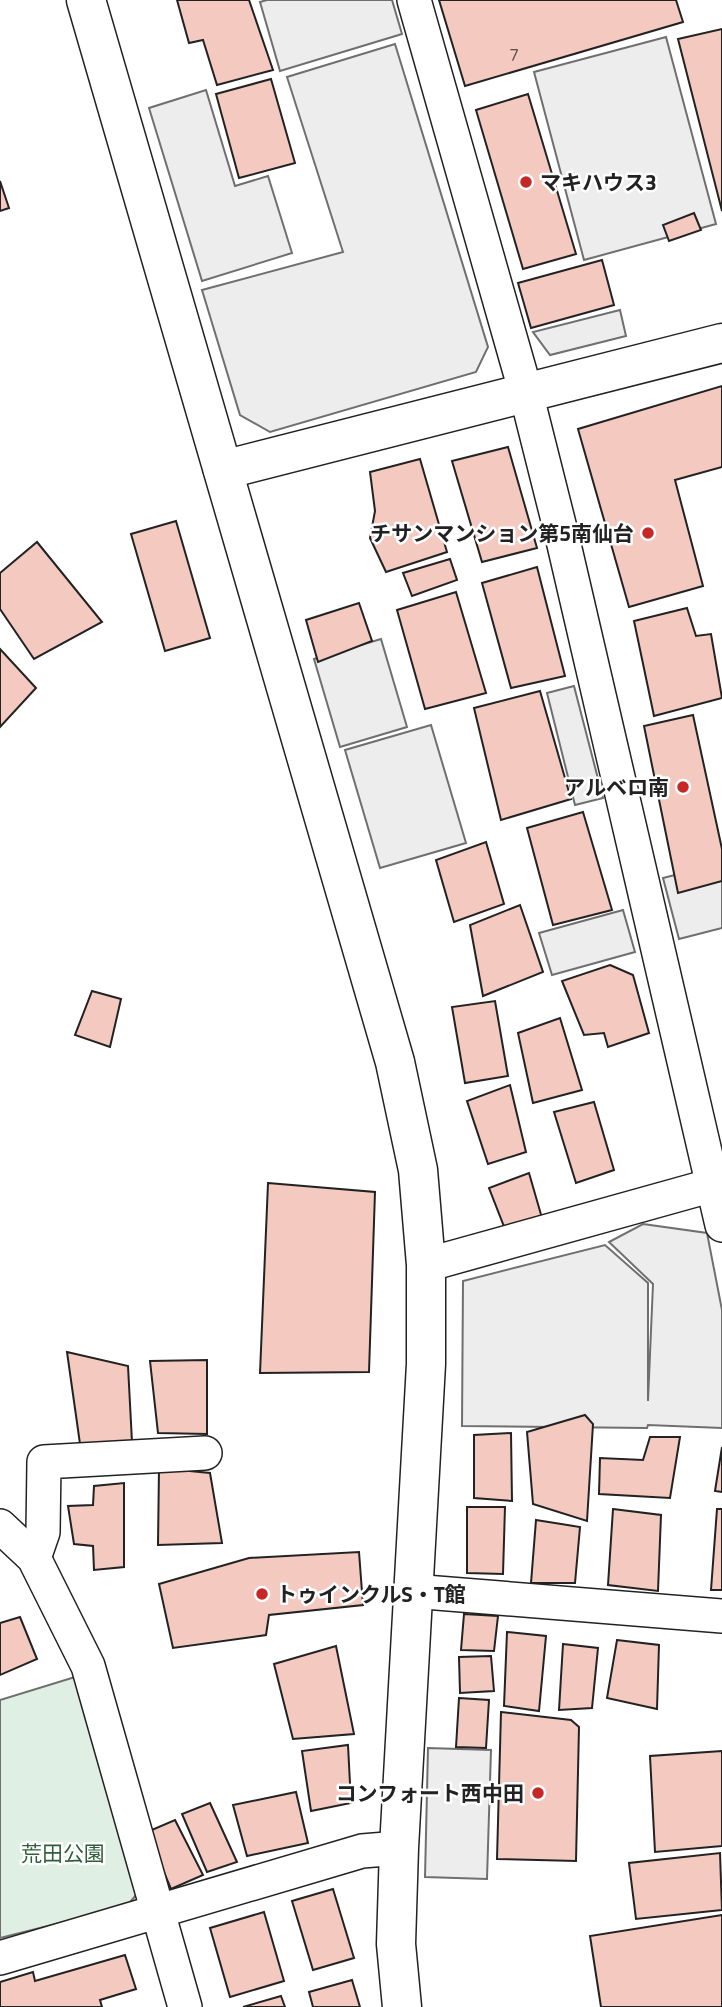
<svg xmlns="http://www.w3.org/2000/svg" width="722" height="2007" font-family="'Titillium Web','Noto Sans JP',sans-serif">
  <rect width="100%" height="100%" fill="#fff"/>
  <path fill="#e0efe3" stroke="#6f6f6f" stroke-width="2" d="M75,1677l66,212 -14,17 -127,32v-238z"/>
  <g fill="#ededed" stroke="#6f6f6f" stroke-width="2">
    <path d="M267,0h125l10,34 -122,37 -20,-69z"/>
    <path d="M666,37l50,187 -132,36 -50,-188z"/>
    <path d="M395,44l93,303 -12,25 -206,60 -30,-17 -38,-125 141,-38 -56,-175z"/>
    <path d="M206,90l29,96 33,-10 24,77 -90,28 -53,-173z"/>
    <path d="M620,310l6,26 -76,19 -17,-23z"/>
    <path d="M381,639l26,88 -67,20 -26,-88z"/>
    <path d="M574,686l29,112 -28,7 -28,-112z"/>
    <path d="M431,725l35,118 -86,25 -35,-118z"/>
    <path d="M722,863v65l-43,11 -16,-61z"/>
    <path d="M623,910l12,42 -83,23 -13,-42z"/>
    <path d="M643,1224l64,9 15,77v118l-74,-3 -1,3 -185,-2 1,-145 142,-36 43,38v118l5,-117 -44,-42z"/>
    <path d="M428,1748l63,2 -4,129 -62,-2z"/>
  </g>
  <g fill="#f3c9c0" stroke="#222" stroke-width="2">
    <path d="M177,0h72l24,70 -56,15 -14,-45 -14,3z"/>
    <path d="M439,0h237l7,22 -218,64z"/>
    <path d="M722,29v182l-44,-172z"/>
    <path d="M271,79l24,84 -56,15 -23,-84z"/>
    <path d="M528,94l48,160 -53,15 -47,-159z"/>
    <path d="M0,181l9,27 -9,3z"/>
    <path d="M694,213l7,17 -32,11 -6,-16z"/>
    <path d="M602,260l12,45 -83,23 -13,-45z"/>
    <path d="M722,386v81l-47,13 28,106 -74,21 -51,-178z"/>
    <path d="M508,447l29,101 -55,14 -30,-101z"/>
    <path d="M420,459l27,93 -61,20 -16,-34 5,-27 -5,-39z"/>
    <path d="M176,521l34,117 -45,13 -34,-117z"/>
    <path d="M37,542l65,80 -68,37 -34,-50v-36z"/>
    <path d="M450,559l7,21 -45,16 -9,-23z"/>
    <path d="M537,567l28,109 -54,12 -29,-105z"/>
    <path d="M456,592l30,101 -61,16 -28,-99z"/>
    <path d="M359,603l13,38 -54,21 -12,-42z"/>
    <path d="M687,608l9,28 15,-2 11,64 -68,18 -20,-95z"/>
    <path d="M0,649l36,39 -36,39z"/>
    <path d="M540,691l31,108 -70,21 -27,-112z"/>
    <path d="M693,715l29,134v32l-44,12 -34,-167z"/>
    <path d="M583,812l29,98 -59,15 -26,-97z"/>
    <path d="M486,842l18,62 -50,18 -18,-62z"/>
    <path d="M520,905l23,67 -60,24 -13,-71z"/>
    <path d="M610,965l23,10 16,58 -41,14 -4,-14 -20,2 -22,-54z"/>
    <path d="M92,991l29,8 -11,48 -35,-12z"/>
    <path d="M495,1001l13,75 -43,7 -13,-76z"/>
    <path d="M560,1018l22,72 -49,13 -15,-70z"/>
    <path d="M510,1085l16,67 -38,12 -21,-63z"/>
    <path d="M594,1102l20,68 -38,13 -22,-71z"/>
    <path d="M529,1173l13,45 -37,11 -16,-41z"/>
    <path d="M268,1183l107,9 -6,180 -109,1z"/>
    <path d="M67,1352l61,14 4,76 -52,2z"/>
    <path d="M207,1360v74l-49,-1 -8,-72z"/>
    <path d="M585,1415l8,9 -6,97 -54,-17 -6,-72z"/>
    <path d="M511,1433l1,68 -38,-3v-63z"/>
    <path d="M650,1437h30l-10,61 -71,-4 1,-36 43,2z"/>
    <path d="M722,1447v45l-7,-1z"/>
    <path d="M159,1468l51,5 12,70 -64,2z"/>
    <path d="M124,1483v84l-30,3 -1,-24 -19,-2 -6,-38 25,-1 1,-19z"/>
    <path d="M467,1507h38l-2,67 -36,-1z"/>
    <path d="M613,1509l48,6 -3,76 -50,-6z"/>
    <path d="M717,1509h5v81h-11z"/>
    <path d="M536,1520l44,7 -5,56h-44z"/>
    <path d="M359,1552l4,53 -94,10 -3,20 -93,13 -14,-64 90,-26z"/>
    <path d="M464,1614l34,2 -4,35 -33,-1z"/>
    <path d="M20,1617l17,42 -37,16v-52z"/>
    <path d="M507,1632l39,4 -7,75 -35,-5z"/>
    <path d="M617,1640l42,5 -2,64 -50,-11z"/>
    <path d="M563,1644l35,4 -6,60 -33,2z"/>
    <path d="M336,1646l18,88 -61,5 -19,-75z"/>
    <path d="M491,1656l3,35 -34,2 -1,-36z"/>
    <path d="M459,1698l30,2 -3,48 -30,-1z"/>
    <path d="M501,1712l70,8 8,7 -3,134 -79,-2z"/>
    <path d="M348,1745l3,58 -40,8 -9,-60z"/>
    <path d="M722,1751v95l-67,6 -5,-96z"/>
    <path d="M296,1792l12,51 -61,13 -14,-51z"/>
    <path d="M210,1803l27,59 -30,10 -25,-58z"/>
    <path d="M175,1820l28,55 -32,14 -24,-57z"/>
    <path d="M720,1853l2,57 -86,9 -7,-56z"/>
    <path d="M333,1889l21,69 -41,12 -21,-69z"/>
    <path d="M264,1912l20,69 -54,16 -20,-69z"/>
    <path d="M722,1915v92h-121l-11,-71z"/>
    <path d="M125,1955l11,34 -36,11 2,7h-102v-25l33,-10 2,9z"/>
    <path d="M352,1980l8,27h-47l-4,-15z"/>
    <path d="M281,1996l4,11h-42z"/>
  </g>
  <g fill="none" stroke-linecap="round" stroke-linejoin="round">
    <g stroke="#222" stroke-width="36">
      <g id="street">
        <path d="M414,0l112,393 36,143 160,689"/>
        <path d="M426,1265l287,-80"/>
        <path d="M0,1526l34,32 54,108 97,341"/>
        <path d="M34,1558l9,-26 1,-70 161,-9"/>
        <path d="M412,1591l310,25"/>
        <path d="M0,1958l362,-107 37,-3"/>
      </g>
    </g>
    <g stroke="#222" stroke-width="41">
      <g id="secondary">
        <path d="M86,0l309,1062 23,108 8,95v99l-27,484 -3,96 6,63"/>
        <path d="M223,470l499,-127"/>
      </g>
    </g>
    <use href="#street" stroke="#fff" stroke-width="33"/>
    <use href="#secondary" stroke="#fff" stroke-width="38"/>
  </g>
  <g fill="#c62828" stroke="#fff" stroke-width="2.5">
    <circle cx="526" cy="182" r="7"/>
    <circle cx="648" cy="533" r="7"/>
    <circle cx="683" cy="787" r="7"/>
    <circle cx="262" cy="1594" r="7"/>
    <circle cx="538" cy="1793" r="7"/>
  </g>
  <g text-anchor="middle" dominant-baseline="central" stroke-width="5" stroke-linejoin="round" paint-order="stroke">
    <g font-size="18" fill="#564c4a">
      <text x="514" y="54">7</text>
    </g>
    <g font-size="21" font-weight="bold" fill="#222" stroke="#fff" text-anchor="end">
      <text x="540" y="182" text-anchor="start">マキハウス3</text>
      <text x="634" y="533">チサンマンション第5南仙台</text>
      <text x="669" y="787">アルベロ南</text>
      <text x="276" y="1594" text-anchor="start">トゥインクルS・T館</text>
      <text x="524" y="1793">コンフォート西中田</text>
    </g>
    <g font-size="21" fill="#2f5e38" stroke="#fff">
      <text x="63" y="1853">荒田公園</text>
    </g>
  </g>
</svg>
